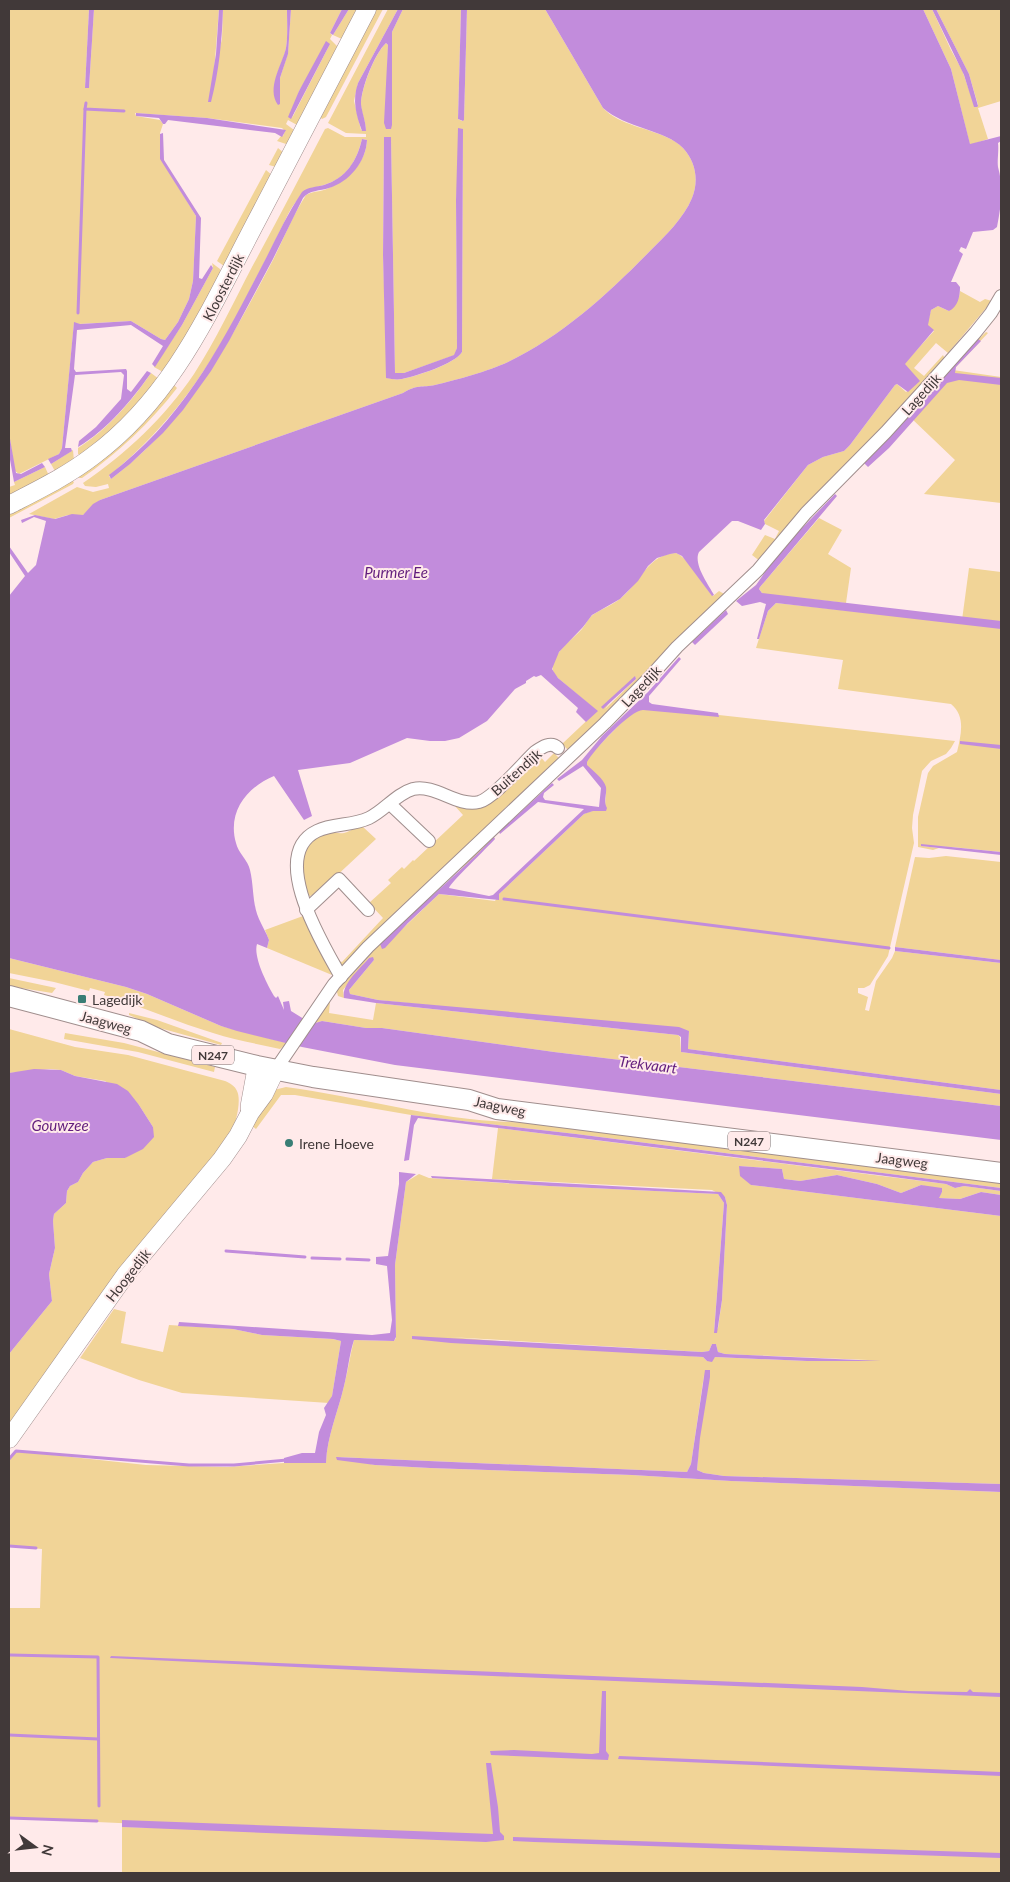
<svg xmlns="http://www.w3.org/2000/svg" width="1010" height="1882" font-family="Lato,sans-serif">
  <rect width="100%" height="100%" fill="#ffeaea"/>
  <g fill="#f1d497" fill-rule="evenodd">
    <path d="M9,9h80l-4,79h4l5,-79h125l-5,63 8,-33 1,-30h64c0,12 1,27 -1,39 -4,20 -19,36 -6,56v-26l8,-25 3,-44h51l-12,24 2,2 -2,4 9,9 -42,77 -9,-5 -2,4 8,6 2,3 -7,12 -12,-4 4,-5h2l2,-5 -3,-3 -75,-10 -72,-5 1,3 24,4 3,4 -3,9v24l36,59 -3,65 -4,18 -11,23 -13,18 -4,-1 -30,-18 -52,3 -5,-1 -12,125 -3,6 -40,20 -4,-3 -6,-37zM330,44l-38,74 7,-27z"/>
    <path d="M349,9h12l-17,31 -11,-5z"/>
    <path d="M373,9h10l-57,108 -4,2 -3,-3z"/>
    <path d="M388,9h10l-40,74 -4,18 7,29 5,1c0,-10 -5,-18 -5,-27 0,-15 14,-51 25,-61l2,2 -2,84h5l1,-97 11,-23h58l-3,110 4,2 2,-1 3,-111h78l58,99c4,4 9,8 15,11 19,10 51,14 65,29 13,14 16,33 9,50 -8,20 -27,38 -42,53 -42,43 -88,85 -142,111 -19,9 -52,18 -73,23 -13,3 -18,-1 -32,8l-303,107 -17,15h-15l-14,4 -25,-5 48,-27 16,5 16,-4 -1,-4 -12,3 -11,-1 -2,-3c43,-29 82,-66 111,-109 22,-34 39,-71 58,-107 25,-46 49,-92 73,-138l3,-1 17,9h21v-3l-20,-1 -18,-10zM463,130l-1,222c-7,12 -45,24 -60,27 -5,1 -10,0 -15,-1l-4,-123 1,-118h7l4,236h9l51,-18 2,-7 -1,-148zM362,139l5,1c-1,23 -19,39 -38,48 -8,4 -16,3 -23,7 -13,20 -22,43 -33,65 -43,81 -86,163 -162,219l-2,-3c65,-54 101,-108 139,-182 10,-20 21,-40 31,-61 5,-9 9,-21 16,-30 14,-17 16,-13 34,-20 20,-8 28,-24 33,-44z"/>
    <path d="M923,9h9l19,41 11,20 13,37 3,-2 -9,-31 -33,-65h65v92l-23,7 10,31 -18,6 -19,-76z"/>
    <path d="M278,148l7,6 -9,13 -7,-2z"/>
    <path d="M266,170l7,6 -49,90 -7,-5z"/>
    <path d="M212,263l8,6 3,8 -60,95 -9,-5 28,-42 31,-57z"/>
    <path d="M960,291l20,11 5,-3 7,2 -44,52 -12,-10 -22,25 10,8 19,-21 2,4 -184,203 -9,-7 13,-20 10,4 4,-8 -14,-7 -1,-3 44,-56 15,-8 21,-6 6,-6 45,-60 2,-1 9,8 13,-11 -15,-17 30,-33 -7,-6 4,-15 7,-4 11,5 10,-14z"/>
    <path d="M986,332l2,1 -35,37 48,7v126l-77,-9 31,-34 -45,-43 36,-47z"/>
    <path d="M151,373l8,6 -25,34 -53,43 -3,-2v-6c29,-18 54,-47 73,-75z"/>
    <path d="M173,384l4,4c-27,35 -59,65 -95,90h-3l-1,-2z"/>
    <path d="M73,450l1,11 -18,12 -5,-9z"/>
    <path d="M45,467l5,11 -41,18v-9l6,-2 -1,-3z"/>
    <path d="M71,480l3,2 -1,2 -64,34v-6z"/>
    <path d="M819,518l23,12 -14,24 23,14 -5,35 -83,-9 -4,-5 1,-2z"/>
    <path d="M676,553c14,6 26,31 37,43l6,-5 7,4 -156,157 -8,-8 35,-33 -39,-33c-3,-4 -7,-8 -5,-14 4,-15 19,-24 29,-35 4,-5 7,-12 12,-15 9,-6 19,-9 27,-16 19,-15 27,-44 55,-45zM635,677l1,2 -31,30 10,-14z"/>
    <path d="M969,568l32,4v280l-49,-5 -30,-1 17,2 -6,2 -15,-3v-30l10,-44 5,-7 24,-14c4,-17 9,-36 -6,-48l-113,-15 5,-29 -87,-12 12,-37 8,-8 149,16 37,1z"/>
    <path d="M638,706l317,35 -4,7 -5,6 -15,7 -9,10 -9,44 -1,13 2,15 -26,113 -18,29 -6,3h-6v5l10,4 -3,13 4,1 7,-30 16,-23 3,-7 106,12v127l-313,-41 1,-18 -311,-31 -28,-6 -1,-4 25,-30 -5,-2 -26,32 1,8 -6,-2 -2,-8 8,-10 149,-142 1,1 -18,19 -41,35 -38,43 42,-40 56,7 4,-7 85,-80c8,-4 14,-3 21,-8l1,-15 -24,-28z"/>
    <path d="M554,753l6,6 -45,44 -9,4 -19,22 -145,138 -13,-20 2,-1 8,15 3,1 41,-44 -14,-15 22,-20 -3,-3 14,-13 2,2 9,-9 1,1 49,-46 -9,-10 50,-16h4l27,-25v-5l4,-4 6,7z"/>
    <path d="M362,826l14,13 -58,54 -8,3 -3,-1c-8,-19 -10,-48 12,-58 2,-1 7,-5 10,-5 5,0 10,2 15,1 7,-2 11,-6 18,-7z"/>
    <path d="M946,856l55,6v98l-106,-13 20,-90 14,1z"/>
    <path d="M303,916l29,59 -65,-27 2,-8 -4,-10z"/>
    <path d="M9,958l117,29 21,7 74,32 66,17 -7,6c-22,-5 -45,-9 -67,-16 -37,-11 -72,-27 -109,-38l1,-3 -15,-4 -1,3 -35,-9 -45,-9z"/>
    <path d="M9,978l47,10 -4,5 -43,-7z"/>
    <path d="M330,1001l-1,12 44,7 3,-17 302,32 2,2 1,15 320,42v12l-447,-54 -172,-24h-16l-44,-7 -10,3z"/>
    <path d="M129,1013l28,7 65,23 -1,2 -65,-18 -27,-12z"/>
    <path d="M9,1029l66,18 53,8 97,26c5,2 10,5 12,10 5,10 -2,34 -6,44l-222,296v-77l43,-53 -3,-27 6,-26 -2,-27 1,-7 12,-11 1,-12 3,-5 8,-4 5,-9 10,-11 14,-4h18l28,-31 -14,-22 -34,-24 -30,-5 -14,-6 -11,-1 -41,4z"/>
    <path d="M65,1033l59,10 91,24 -1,5 -76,-20 -74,-13z"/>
    <path d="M286,1087c83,11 165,38 250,35l465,59v7l-425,-54 -165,-19 -116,-20h-14l-25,34 -5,-4 23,-35z"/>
    <path d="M498,1128l448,56 9,4 9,-2 37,5v4l-20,-3 -21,7 -22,-1 4,-6 -21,-7 -20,8 -24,-9 -40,-9 -37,6 -16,-2 -2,-10 -43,-3 12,19 250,31v268l-277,-8 -20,-3 -7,-3 7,-95 -13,89 -4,8 -350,-15 38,8 55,3 202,7 99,6 270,11v381h-879v-46l171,4 -284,-13v-210h31l2,-59 -33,-3v-87l7,-8 130,14 81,2 57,-4h42c1,-27 12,-51 18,-77 4,-15 6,-31 10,-46l40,1 2,-3 -1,-73 11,-83 13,-8 10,4 120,8 169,8 6,9 -10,129 4,-4 4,-28 5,-95 -2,-8 -13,-7 -220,-11zM449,1337l253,15 7,-1 3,-7h4l2,8 7,2 143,6 -61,1 -92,-4 -8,4 -4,-4z"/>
    <path d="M114,1309l12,3 -5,31 42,9 6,-27 64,4 29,6 71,4 8,2 -9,55 -3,7 -147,-10 -43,-13 -59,-22z"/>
  </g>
  <g fill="#c28cdc">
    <path d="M89,9h5l-5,79h-4z"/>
    <path d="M219,9h4c-1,32 -4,62 -12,93h-3l8,-48z"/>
    <path d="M287,9h4l-3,45 -8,24v26l-2,1c-12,-17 4,-40 8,-57 2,-12 1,-26 1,-39z"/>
    <path d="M342,9h7l-16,26 -3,-2z"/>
    <path d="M398,9h5l-11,23v93l-1,4h-5l-2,-6 4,-78 -2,-2c-11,10 -25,45 -25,61 1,9 5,18 5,27h-4c-6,-16 -10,-31 -4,-48z"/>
    <path d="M461,9h6l-3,111 -1,1 -5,-2z"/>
    <path d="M545,9h378l28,60 19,75 31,-8v5l-3,2c1,8 -1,17 0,24 6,22 3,38 -1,60l-4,3 -20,2 -7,17 -5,-2 -2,4 4,3 -12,28h5l4,5c0,9 -2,20 -11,24l-11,-5 -7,4 -3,15 6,5 -29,34 15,17 -12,11 -11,-8 -2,1 -45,60 -6,6 -21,6 -15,8 -44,55 1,4 -4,6 -23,-9h-6l-33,31c-6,12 9,32 15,43l-2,1 -30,-40 -6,-3 -6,1 -13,4 -9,8 -10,15 -18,18 -28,16 -9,12 -24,25 -7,17 6,9 40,33 -12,11 -10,-10 2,-4 -37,-33 -5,2 -2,-1 -8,5v2l-11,6 -28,32 -28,17 -14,3h-15l-23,-3 -57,25 -52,7 14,46 -8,4 -30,-44c-27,11 -47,36 -38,67 2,10 12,17 14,27 4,16 2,33 9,49 3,7 7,13 10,21l-2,8 -10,-4c-4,13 10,40 17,52l2,2 2,-2 6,14 -1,-8 6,-1 2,10 21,13 10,-3 44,7h16l172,24 447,54v34l-606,-75 -93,-18 -65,-16 -16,-5 -74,-32 -21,-7 -117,-29v-362l16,-20 -16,-24v-6l19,27 8,-8 10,-44 -12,-4 -12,6 -1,-3 14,-5 20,4 17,-5 11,1 10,-11 7,-4 303,-107c14,-9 19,-5 32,-8 21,-5 54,-14 73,-23 54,-26 100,-68 142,-111 15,-15 34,-33 42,-53 7,-17 4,-36 -9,-50 -17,-18 -58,-20 -80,-40z"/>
    <path d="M932,9h4l33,65 9,32 -1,1h-3l-10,-32z"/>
    <path d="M326,41l4,3 -39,75 -3,-2 11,-26z"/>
    <path d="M136,113l71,5 79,12 -4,7 -7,-4 -107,-13 -3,4h-2l-4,-6 -23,-2z"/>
    <path d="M458,128l5,1 -1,223c-7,12 -46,24 -60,27 -5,1 -11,0 -16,-1l-3,-123 1,-118h7l4,236h9l50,-18 3,-7 -1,-148z"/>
    <path d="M163,133l1,27 37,58 -2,60 3,1 9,-14 2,3 -31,57 -27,42 -3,-3 11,-18 -32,-21 -54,5 -3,39 2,3 50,-3 1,2v18l4,3 16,-21 4,2c-19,27 -44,57 -73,74l1,-6 17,-14 25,-28 3,-24 -3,-3 -46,3 -10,73h6l1,3 -21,13 -3,-5 11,-5 3,-6 12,-126 6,2 51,-3 30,18 4,1 13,-18 11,-23 4,-18 3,-65 -36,-57v-25z"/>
    <path d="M362,139l5,1c-1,22 -18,42 -38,48 -9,3 -20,2 -26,10l-30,61 -44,82 -18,30 -28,39 -20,23 -33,31 -19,15 -2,-4c75,-56 113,-132 155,-213 12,-23 23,-48 38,-70 6,-5 14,-5 22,-7 22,-7 33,-24 38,-46z"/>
    <path d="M978,339l3,2 -25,26 -1,6 46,5v7l-42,-5 -12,3 -58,65 -21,19 -4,-4z"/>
    <path d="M9,433l7,40 5,1 21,-11 3,4 -31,15 -5,-28z"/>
    <path d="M835,494l2,2 -77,91 -1,2 3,4 239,28v8l-225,-26 -8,8 -9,28h-2l9,-35 -6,-2 -18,4 -6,-5 20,-16 24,-34z"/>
    <path d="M726,610l2,4 -33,31 -3,-3z"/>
    <path d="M679,657l2,2 -32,37v6l3,2 66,9 1,4 -76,-7c-13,0 -49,40 -56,52v3c6,6 17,14 19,22 1,8 -3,14 1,21l-1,3h-13l-9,3 -85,80v6l-60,-6 -31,29 -23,25 -3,1 -2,-5c37,-37 78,-69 114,-107l1,2c-8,9 -44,43 -46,49l40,8 4,-1 91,-86 -46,-7 -38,32 -1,-2 53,-49 2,2 -10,8 -1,4 2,3 54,7 2,-19 -18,-22 -24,15 -2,-2 25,-19 20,-24 46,-44z"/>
    <path d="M635,676l1,3 -33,30 -2,-2z"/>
    <path d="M960,741l41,4v4l-41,-5z"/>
    <path d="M921,844l80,8v3l-80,-9z"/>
    <path d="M895,947l106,13v3l-106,-12z"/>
    <path d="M373,957l1,3 -25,30 1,4 28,6 301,27 10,4 -1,18 313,41v4l-320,-42v-15l-3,-2 -302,-32 -32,-5c-3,-14 17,-30 25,-40z"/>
    <path d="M34,1069l27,1 14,6 42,8 11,7 11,14 14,22 1,10 -11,12 -18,9h-18l-14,4 -10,11 -5,9 -8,4 -3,5 -1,12 -12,11 -1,7 2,27 -6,26 3,27 -43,53v-281z"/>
    <path d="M411,1115l165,19 425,54v3l-37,-5 -9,2 -9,-4 -68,-9 -460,-57 -4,7 -5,35 -5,1z"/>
    <path d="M739,1166l43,3 2,10 16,2 37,-6 40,9 24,9 20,-8 21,3v4l-3,6 21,1 21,-7 20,3v21l-250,-31 -11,-9z"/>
    <path d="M399,1172l17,2 -10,8 -11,83 1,72 -2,4 -40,-1c-5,15 -6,31 -10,46 -6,26 -17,50 -18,77h-42v-5l18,-5h13l4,-21 7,-17 -2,-7 8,-12 9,-55 -8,-2 -71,-4 -29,-6 -55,-3 1,-4 193,13 18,-2 2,-13 -5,-54 -11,-2v-7l12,-1 11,-72z"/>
    <path d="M431,1176l290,16 4,5 2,8 -5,95 -5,33h-3l10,-130 -6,-9 -169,-8 -117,-8z"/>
    <path d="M412,1336l290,16 7,-1 3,-7h4l2,8 7,2 156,7h-74l-92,-4 -3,5 -5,-1 -4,-4 -252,-14 -39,-4z"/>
    <path d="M705,1370h5v7l-10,61 -3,32 7,3 20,3 277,8v8l-270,-11 -99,-6 -202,-7 -55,-3 -38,-5 -1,-3 351,15 4,-8z"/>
    <path d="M111,1656l751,31 47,4 58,1 3,-3 3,3 28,1v4l-603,-25 -288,-14z"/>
    <path d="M602,1691h4v60l3,4 -1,5 -117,-5 -1,-4 24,-1 78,4 7,-1z"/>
    <path d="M619,1756l382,16v4l-383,-17z"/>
    <path d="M486,1763h5l7,44 2,25 4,4v4l-18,2 -364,-15v-7l371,14z"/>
    <path d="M513,1837l488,16v5l-467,-16 -21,-1z"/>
  </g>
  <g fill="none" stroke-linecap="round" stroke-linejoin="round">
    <g stroke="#c28cdc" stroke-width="3">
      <path d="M86,103l-1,6 39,2"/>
      <path d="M78,313l7,-204"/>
      <path d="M504,899l385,49"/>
      <path d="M226,1251l79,6"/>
      <path d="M312,1258l28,1"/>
      <path d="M347,1259l22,1"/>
      <path d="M9,1459l7,-8 173,14h45l53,-5"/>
      <path d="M9,1546l27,2"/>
      <path d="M10,1655l88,2 1,149"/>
      <path d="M9,1735l89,4"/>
      <path d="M9,1818l88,3"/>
    </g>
    <g stroke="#a08e8d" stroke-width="14">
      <g id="street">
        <path d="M390,804l39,37"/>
        <path d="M306,910l33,-31 29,31"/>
        <path d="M341,977c-17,-31 -74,-122 -24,-146 16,-8 35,-5 52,-13 15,-7 27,-24 44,-29 23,-5 43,18 66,13 15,-4 44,-39 56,-50 7,-5 16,-11 23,-4"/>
        <path d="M276,1069l58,-85 34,-37 237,-224 44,-45 28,-31 81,-77 48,-57 80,-81 39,-43 50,-56 16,-20 10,-17"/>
      </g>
    </g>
    <g stroke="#a08e8d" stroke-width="19">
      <g id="secondary">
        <path d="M9,505c29,-15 58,-29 84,-49 82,-61 118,-149 164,-236 37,-71 74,-141 110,-211"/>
        <path d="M250,1112v-8l7,-38"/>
        <path d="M9,1439l117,-165 96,-115 16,-23 12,-23 14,-19 12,-25"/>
      </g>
    </g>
    <g stroke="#a08e8d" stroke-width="22">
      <path id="primary" d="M9,996l132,35 27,13 89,22 56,11 156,23 28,9 504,64"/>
    </g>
    <use href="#street" stroke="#fff" stroke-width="12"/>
    <use href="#secondary" stroke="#fff" stroke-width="18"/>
    <use href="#primary" stroke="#fff" stroke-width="20"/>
  </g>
  <g fill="#397e75" stroke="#ffeaea" stroke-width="2">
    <rect x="77" y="994" width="10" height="10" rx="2.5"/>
    <circle cx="289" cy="1143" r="5"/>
  </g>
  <g text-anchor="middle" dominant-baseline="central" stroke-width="4" stroke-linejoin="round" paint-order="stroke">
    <g fill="#ffeaea" stroke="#7a6e6e" stroke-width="1">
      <rect x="192" y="1045.5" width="42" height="19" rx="4"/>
      <rect x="728" y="1131.5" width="42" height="19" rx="4"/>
    </g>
    <g font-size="12" font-weight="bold" fill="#413939">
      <text x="213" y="1055">N247</text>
      <text x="749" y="1141">N247</text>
    </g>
    <g font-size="14" fill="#413939" stroke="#ffeaea">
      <text transform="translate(223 287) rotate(-63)">Kloosterdijk</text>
      <text transform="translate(921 394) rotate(-48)">Lagedijk</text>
      <text transform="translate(641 686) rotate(-47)">Lagedijk</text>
      <text transform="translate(516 772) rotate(-42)">Buitendijk</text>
      <text transform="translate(106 1022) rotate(15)">Jaagweg</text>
      <text transform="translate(500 1106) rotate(12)">Jaagweg</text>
      <text transform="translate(902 1160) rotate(7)">Jaagweg</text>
      <text transform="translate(128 1275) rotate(-52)">Hoogedijk</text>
    </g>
    <g font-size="14" fill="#413939" stroke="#ffeaea" text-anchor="start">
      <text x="92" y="999">Lagedijk</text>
      <text x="299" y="1143">Irene Hoeve</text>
    </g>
    <g font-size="15" font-style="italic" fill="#621d7d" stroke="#ffeaea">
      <text x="396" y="572">Purmer Ee</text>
      <text transform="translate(648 1064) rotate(7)">Trekvaart</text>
      <text x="60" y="1125">Gouwzee</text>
    </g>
  </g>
  <rect width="1010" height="1882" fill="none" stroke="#413939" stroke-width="20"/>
  <g transform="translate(35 1847) rotate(105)" stroke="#ffeaea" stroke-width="4" paint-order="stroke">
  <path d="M0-4L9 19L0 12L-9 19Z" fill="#413939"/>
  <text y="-8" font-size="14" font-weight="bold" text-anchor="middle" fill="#413939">N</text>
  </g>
</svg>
